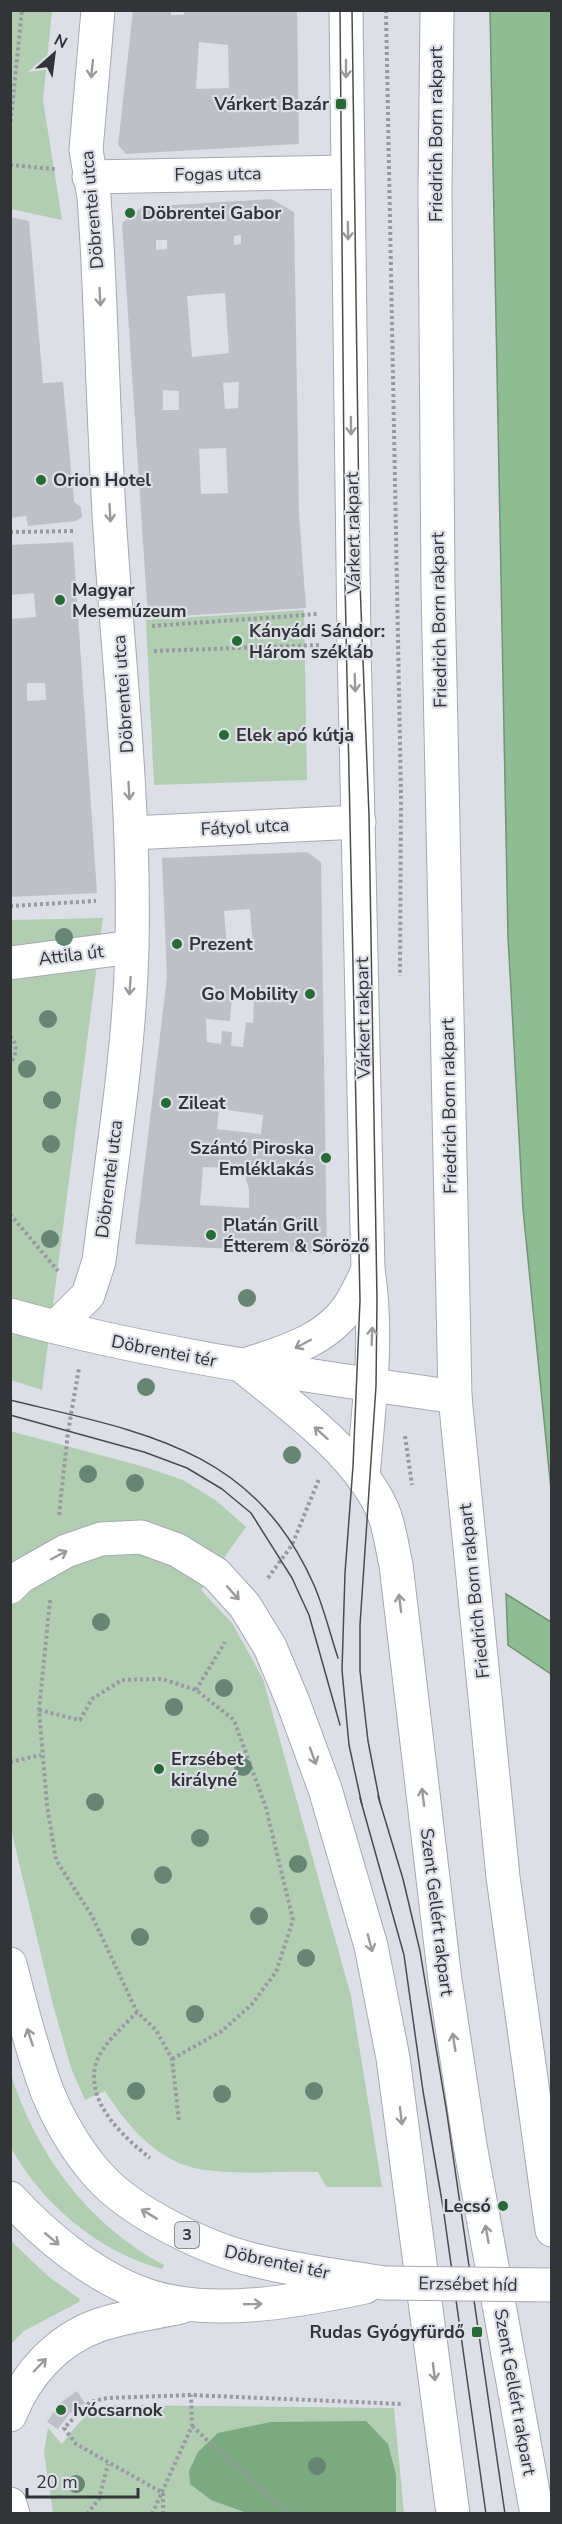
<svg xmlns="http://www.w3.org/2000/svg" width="562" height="2524" font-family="'Nunito Sans',sans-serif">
  <rect width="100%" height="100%" fill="#dddfe7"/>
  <g fill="#b1ceb3">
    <path d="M11,10l41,1 -9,89 19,120 -51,-11z"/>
    <path d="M304,610l3,170 -153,5 -8,-165z"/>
    <path d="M103,918l-61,472 -31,-10 -1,-460z"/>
    <path d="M10,1431l135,36 38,13 34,21 29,26 -45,63 31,33 31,56 88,317 31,191h-56l-8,-15c-38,-1 -87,4 -124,-4 -40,-10 -68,-44 -89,-77l-20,9 -14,-32 -18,-63 -42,-176z"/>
    <path d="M10,2071c25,82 78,154 154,194l-2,4c-63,-17 -119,-64 -151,-121z"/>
    <path d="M11,2241l38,36 31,22 -1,3 -55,29 -13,13z"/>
    <path d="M108,2405l286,3 10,105h-351l-9,-61 4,-24 14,16c13,-16 25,-36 46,-39z"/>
  </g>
  <path fill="#7ba980" d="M366,2421l22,23 8,31v38h-149l-36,-13 -21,-16 -1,-13 9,-19 20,-19 53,-11z"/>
  <g fill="#8ebd93" stroke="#739477" stroke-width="1.5">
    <path d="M490,11h62l-1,1479 -28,-281 -15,-272z"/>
    <path d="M506,1594l45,28v52l-43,-29z"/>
  </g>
  <g fill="#bec0c8" fill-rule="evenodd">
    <path d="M133,10h38v5h13v-5h113l2,134 -173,10 -8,-9zM199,42l29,3 1,43 -33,1z"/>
    <path d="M271,199l23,13 5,302 7,94 -158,10 -26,-395 20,-16zM241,235v9l-7,1v-9zM156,240h11v9l-11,1zM225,293l4,60 -37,4 -5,-61zM239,382l-1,26 -13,1 -2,-26zM163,390l16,1v19h-16zM226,448l2,45 -27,1 -2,-45z"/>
    <path d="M10,217l19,4 14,162 20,-1 11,120 7,5 1,10 -6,4 -48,5 -2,-10 -16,2z"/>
    <path d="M73,542l24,351 -87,4v-278l26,-2 -2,-24 -24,2v-50zM27,683h18l1,17 -19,1z"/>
    <path d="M307,852l14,10 6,392 -192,-10 32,-267 -5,-119zM250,909l3,37 -26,2 -3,-37zM232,998l22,4 -1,21 -7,-1 -3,25 -12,-1 1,-14 -10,-1 -1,13 -14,-2 -1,-23 24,2zM219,1109l44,6 -2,19 -44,-5zM203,1167l40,1 6,21v19l-49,-3z"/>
    <path d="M77,2391l8,12 -16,11 -11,15 -11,-7 12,-18z"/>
  </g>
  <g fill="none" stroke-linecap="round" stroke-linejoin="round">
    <g stroke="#a7a9b1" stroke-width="35">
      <g id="minor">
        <path d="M346,10l8,634 14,626c11,68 0,140 -5,208"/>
        <path d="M89,177l258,-5"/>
        <path d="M131,833l228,-11"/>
        <path d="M10,963l122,-16"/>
        <path d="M56,1327l32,-32 11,-34c13,-105 31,-211 33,-316 3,-139 -13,-277 -22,-415 -6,-96 -8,-192 -13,-287l-3,-46 -8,-47 12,-140"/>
        <path d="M242,1366c38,-13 81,-23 106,-58 8,-12 14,-25 20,-38"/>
      </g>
    </g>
    <g stroke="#a7a9b1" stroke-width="35">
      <g id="major">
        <path d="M437,10l-2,181 3,396 17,810 48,480 49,353"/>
        <path d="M10,1315c146,41 296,60 445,82"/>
        <path d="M242,1366c47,38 117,89 141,145 7,17 9,37 13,54l49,415 25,165 67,369"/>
        <path d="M293,1702l32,87 46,157 22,112 60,456"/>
        <path d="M10,1964c11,43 22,86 37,127 12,30 31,62 52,85 33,37 108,73 155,84 43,11 87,16 130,23"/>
        <path d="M10,2198c35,38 83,78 133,96 65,24 156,7 222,-7"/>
        <path d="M10,2415c16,-41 47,-75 89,-90 26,-9 56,-12 82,-18"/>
        <path d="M10,2504l3,10"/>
      </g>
    </g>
    <g stroke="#999aa0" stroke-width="4" stroke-dasharray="3 3" stroke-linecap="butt">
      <path d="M386,10l15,785 -1,181"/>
      <path d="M10,128l12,-118"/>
      <path d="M10,165l45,4"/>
      <path d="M10,532l66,-1"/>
      <path d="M152,626l166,-12"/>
      <path d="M154,651l166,-6"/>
      <path d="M10,906l86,-5"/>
      <path d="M10,1036c8,9 7,18 0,28"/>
      <path d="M10,1214l48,57"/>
      <path d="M405,1436l7,49"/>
      <path d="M59,1515l9,-83 11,-64"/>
      <path d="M268,1578l24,-33 27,-66"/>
      <path d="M50,1600l-11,110 8,95 9,55 36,56 45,96 19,18 16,29 7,63"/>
      <path d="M196,1690l29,-48"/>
      <path d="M39,1710l41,10 12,-21 30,-19 40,-1 34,11 38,30 32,88 27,112 -17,52 -24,32 -30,27 -50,28"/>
      <path d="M10,1762l31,-7"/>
      <path d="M137,2012c-12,13 -31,29 -39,46 -17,40 24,78 52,100"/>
      <path d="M192,2426l96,88"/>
      <path d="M87,2514l12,-15 9,-35"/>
      <path d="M152,2514l40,-88 -1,-31"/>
      <path d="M163,2514v-21l-87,-49 -12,-16 26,-26 17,-4 84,-3 212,9"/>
    </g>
    <use href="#minor" stroke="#fff" stroke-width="33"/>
    <use href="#major" stroke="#fff" stroke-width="33"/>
    <g stroke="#4b4c50" stroke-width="1.5">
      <path d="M340,10l5,572 15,718 -7,166 -8,107 -3,97 7,75 13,60"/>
      <path d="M352,10l8,573 9,232 8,485 -1,86 -16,239v46l8,70 12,62"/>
      <path d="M10,1400c131,32 243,47 304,185 10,23 16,49 24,73"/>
      <path d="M10,1415l134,37 43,16 35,21 29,24 41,65 17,37 31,110"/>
      <path d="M378,1796l25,83 17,72 27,163 58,400"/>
      <path d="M360,1798l44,157 19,136 20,116 43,307"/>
    </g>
    <g stroke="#a7a9b1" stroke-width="35" stroke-linecap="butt">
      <g id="major-bridge">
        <path d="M10,1587l10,-10 46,-26 35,-12 40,-2 36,13 39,24 29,32 25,41 23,55"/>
        <path d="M384,2283l168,2"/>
      </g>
    </g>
    <use href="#major-bridge" stroke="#fff" stroke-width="33"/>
  </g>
  <g fill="#668572">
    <circle cx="64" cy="937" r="9"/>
    <circle cx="48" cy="1019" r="9"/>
    <circle cx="27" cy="1069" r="9"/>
    <circle cx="52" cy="1100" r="9"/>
    <circle cx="51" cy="1144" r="9"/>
    <circle cx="50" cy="1239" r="9"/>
    <circle cx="247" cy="1298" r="9"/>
    <circle cx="146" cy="1387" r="9"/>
    <circle cx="292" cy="1455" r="9"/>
    <circle cx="88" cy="1474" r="9"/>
    <circle cx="135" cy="1483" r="9"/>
    <circle cx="101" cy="1622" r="9"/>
    <circle cx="224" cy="1688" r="9"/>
    <circle cx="174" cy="1707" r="9"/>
    <circle cx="243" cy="1767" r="9"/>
    <circle cx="95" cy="1802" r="9"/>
    <circle cx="200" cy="1838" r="9"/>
    <circle cx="298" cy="1864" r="9"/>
    <circle cx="163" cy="1875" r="9"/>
    <circle cx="259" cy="1916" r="9"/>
    <circle cx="140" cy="1937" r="9"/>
    <circle cx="306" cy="1958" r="9"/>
    <circle cx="195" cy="2014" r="9"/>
    <circle cx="136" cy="2091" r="9"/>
    <circle cx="314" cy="2091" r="9"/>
    <circle cx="222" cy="2094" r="9"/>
    <circle cx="317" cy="2466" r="9"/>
    <circle cx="76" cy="2484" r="9"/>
  </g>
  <defs><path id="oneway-shaft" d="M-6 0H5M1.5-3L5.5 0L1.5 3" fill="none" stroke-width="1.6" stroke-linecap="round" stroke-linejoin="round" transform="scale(1.5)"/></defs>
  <g stroke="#999a9b">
    <use href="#oneway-shaft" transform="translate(92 69) rotate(96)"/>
    <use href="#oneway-shaft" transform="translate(346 69) rotate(90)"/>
    <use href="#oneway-shaft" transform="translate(348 231) rotate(89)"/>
    <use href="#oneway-shaft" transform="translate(100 297) rotate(87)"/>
    <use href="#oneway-shaft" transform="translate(351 426) rotate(89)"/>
    <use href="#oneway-shaft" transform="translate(110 513) rotate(87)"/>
    <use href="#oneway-shaft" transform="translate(355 683) rotate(88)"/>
    <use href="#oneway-shaft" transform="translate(129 791) rotate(87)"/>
    <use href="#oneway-shaft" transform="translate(130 986) rotate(94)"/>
    <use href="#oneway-shaft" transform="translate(372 1336) rotate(-88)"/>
    <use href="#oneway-shaft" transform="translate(303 1344) rotate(152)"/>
    <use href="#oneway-shaft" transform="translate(321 1433) rotate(-138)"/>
    <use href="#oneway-shaft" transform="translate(59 1555) rotate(-28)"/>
    <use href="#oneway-shaft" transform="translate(233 1593) rotate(48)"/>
    <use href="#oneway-shaft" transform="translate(400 1603) rotate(-97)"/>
    <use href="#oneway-shaft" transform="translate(313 1756) rotate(70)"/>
    <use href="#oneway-shaft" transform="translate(423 1797) rotate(-97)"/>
    <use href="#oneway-shaft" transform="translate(370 1943) rotate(75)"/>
    <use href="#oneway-shaft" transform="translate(30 2037) rotate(-108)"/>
    <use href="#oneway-shaft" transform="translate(454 2042) rotate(-99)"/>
    <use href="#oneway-shaft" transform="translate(401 2116) rotate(83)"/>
    <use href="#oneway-shaft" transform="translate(149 2214) rotate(-149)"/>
    <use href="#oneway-shaft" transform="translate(487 2234) rotate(-100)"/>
    <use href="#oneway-shaft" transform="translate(52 2239) rotate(40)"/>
    <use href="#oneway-shaft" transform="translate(253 2304) rotate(-2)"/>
    <use href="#oneway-shaft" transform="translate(40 2365) rotate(-46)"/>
    <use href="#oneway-shaft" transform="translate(434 2372) rotate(83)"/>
  </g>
  <g fill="#286a35" stroke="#dddfe7" stroke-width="2">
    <rect x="335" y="98" width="12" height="12" rx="3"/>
    <circle cx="130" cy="213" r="6"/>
    <circle cx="41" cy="480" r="6"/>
    <circle cx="60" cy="600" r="6"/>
    <circle cx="237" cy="641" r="6"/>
    <circle cx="224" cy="735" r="6"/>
    <circle cx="177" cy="944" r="6"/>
    <circle cx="310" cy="994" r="6"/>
    <circle cx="166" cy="1103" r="6"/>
    <circle cx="326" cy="1158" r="6"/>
    <circle cx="211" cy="1235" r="6"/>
    <circle cx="159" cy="1769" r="6"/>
    <circle cx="503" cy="2206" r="6"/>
    <rect x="471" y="2326" width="12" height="12" rx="3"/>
    <circle cx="61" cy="2410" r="6"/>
  </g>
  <g text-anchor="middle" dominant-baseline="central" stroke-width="4.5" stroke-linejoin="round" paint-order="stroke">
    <rect fill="#dddfe7" stroke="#66676c" stroke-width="1.5" x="175" y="2222" width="24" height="26" rx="4.5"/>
    <g font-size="16" font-weight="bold" fill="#333437">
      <text x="187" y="2235">3</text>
    </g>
    <g font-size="18" font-weight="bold" fill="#333437" stroke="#dddfe7" text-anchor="start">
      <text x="329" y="104" text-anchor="end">Várkert Bazár</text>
      <text x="142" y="213">Döbrentei Gabor</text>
      <text x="53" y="480">Orion Hotel</text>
      <text x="72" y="590">Magyar<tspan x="72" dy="21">Mesemúzeum</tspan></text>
      <text x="249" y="631">Kányádi Sándor:<tspan x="249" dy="21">Három székláb</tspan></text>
      <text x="236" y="735">Elek apó kútja</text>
      <text x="189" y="944">Prezent</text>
      <text x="298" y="994" text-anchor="end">Go Mobility</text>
      <text x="178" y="1103">Zileat</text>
      <text x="314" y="1148" text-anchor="end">Szántó Piroska<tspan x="314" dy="21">Emléklakás</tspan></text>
      <text x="223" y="1225">Platán Grill<tspan x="223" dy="21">Étterem &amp; Söröző</tspan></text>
      <text x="171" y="1759">Erzsébet<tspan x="171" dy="21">királyné</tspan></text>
      <text x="491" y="2206" text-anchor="end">Lecsó</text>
      <text x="465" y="2332" text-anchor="end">Rudas Gyógyfürdő</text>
      <text x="73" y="2410">Ivócsarnok</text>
    </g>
    <g font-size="18" fill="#333437" stroke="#dddfe7">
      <text transform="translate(436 134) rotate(-90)">Friedrich Born rakpart</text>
      <text transform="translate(218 174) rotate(-1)">Fogas utca</text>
      <text transform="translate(92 210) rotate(-95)">Döbrentei utca</text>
      <text transform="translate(353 533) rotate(-91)">Várkert rakpart</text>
      <text transform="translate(439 620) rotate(-91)">Friedrich Born rakpart</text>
      <text transform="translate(123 694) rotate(-94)">Döbrentei utca</text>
      <text transform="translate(245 827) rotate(-3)">Fátyol utca</text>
      <text transform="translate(71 955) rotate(-7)">Attila út</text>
      <text transform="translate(363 1018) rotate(-91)">Várkert rakpart</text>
      <text transform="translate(449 1106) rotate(-91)">Friedrich Born rakpart</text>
      <text transform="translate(109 1179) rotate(-83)">Döbrentei utca</text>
      <text transform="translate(164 1351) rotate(11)">Döbrentei tér</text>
      <text transform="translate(474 1591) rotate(-96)">Friedrich Born rakpart</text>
      <text transform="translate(437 1912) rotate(83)">Szent Gellért rakpart</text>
      <text transform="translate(277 2262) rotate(12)">Döbrentei tér</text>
      <text transform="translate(468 2284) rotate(1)">Erzsébet híd</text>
      <text transform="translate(515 2392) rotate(80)">Szent Gellért rakpart</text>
    </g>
  </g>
  <rect width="562" height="2524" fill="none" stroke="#333437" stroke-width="24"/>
  <g transform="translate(54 54) rotate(28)" stroke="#dddfe7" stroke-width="4.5" paint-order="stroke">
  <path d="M0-4.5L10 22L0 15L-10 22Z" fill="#333437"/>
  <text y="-9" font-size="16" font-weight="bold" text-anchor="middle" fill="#333437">N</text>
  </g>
  <path d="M27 2488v9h111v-9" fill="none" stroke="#333437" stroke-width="3"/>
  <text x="36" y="2488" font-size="18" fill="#333437" stroke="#dddfe7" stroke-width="4.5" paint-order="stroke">20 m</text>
</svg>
